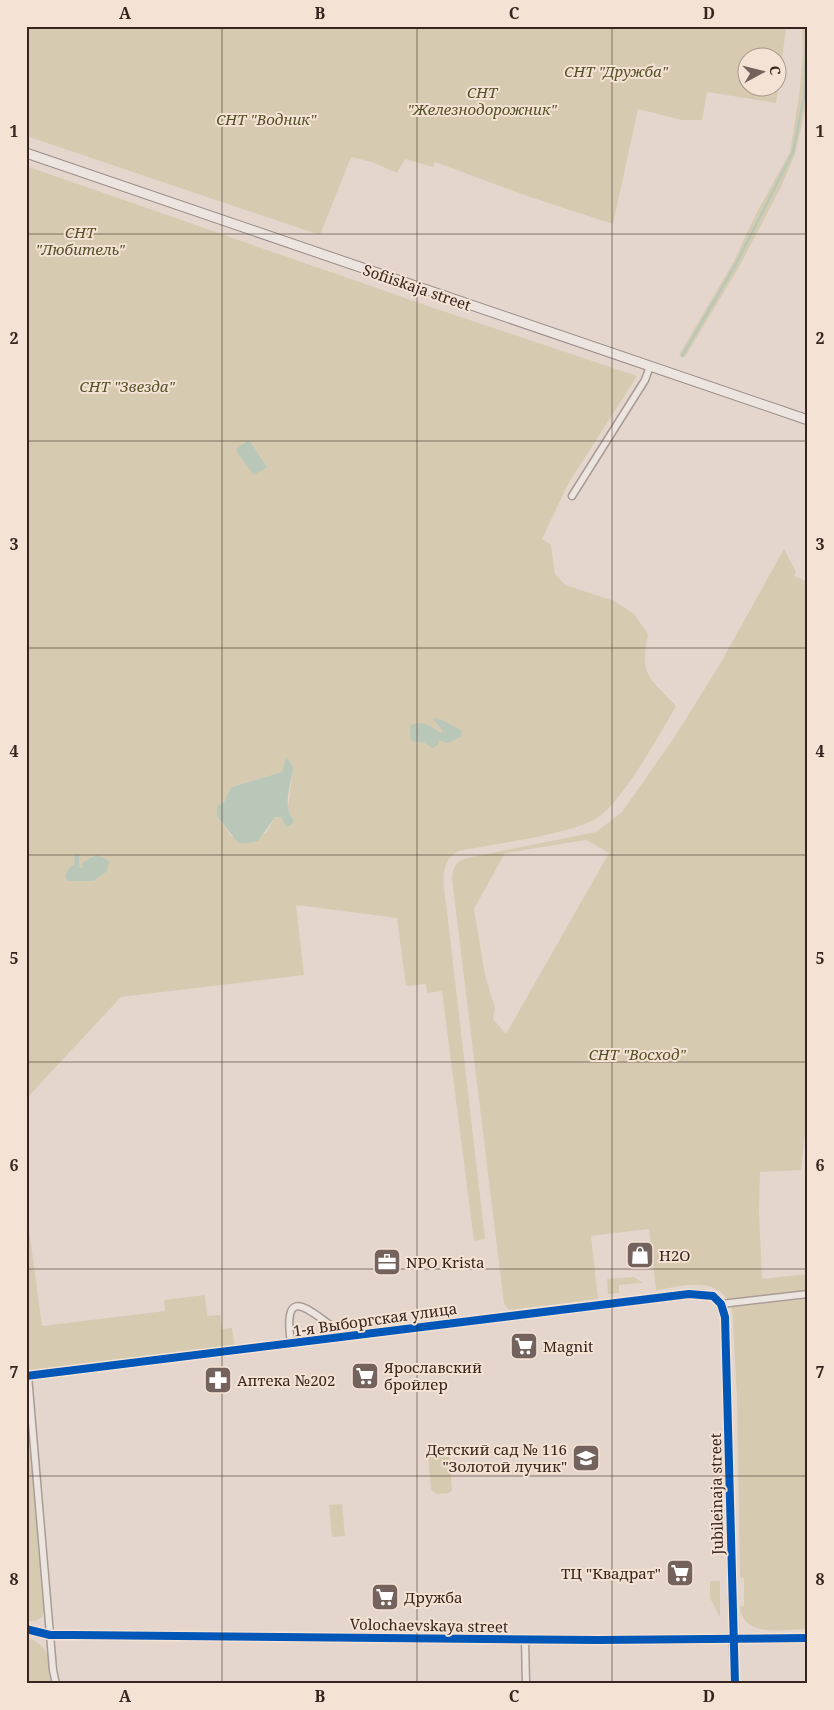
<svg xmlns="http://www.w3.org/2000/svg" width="834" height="1710" font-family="'Noto Serif',serif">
  <rect width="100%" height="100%" fill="#e4d6cd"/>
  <g fill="#d6cbb0" fill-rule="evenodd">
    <path d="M26,26h759l1,3 -10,74 -69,-11 -5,28h-20l-44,-11 -25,115 -83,-27 -95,-35 -2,5 -28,-8 -8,14 -25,-11 -21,-5 -31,78 -294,-99zM746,58h30v30h-30z"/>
    <path d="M802,26h6v72l-13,56 -14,33 -42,80 -54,90 -6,-2 55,-94 21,-45 35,-64 9,-56 4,-43z"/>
    <path d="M26,166l405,141 206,69 -69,108 -26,55 9,6 4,29 10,11 49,16 20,13 14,20c-8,43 0,42 28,72 -16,28 -51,91 -76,110 -24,18 -108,28 -141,35 -23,10 -14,40 -12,60l38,328 -11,2 -32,-250 -15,2 -1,-9 -20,2 -9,-68 -101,-13 8,70 -183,22 -95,102zM286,758l7,9 -5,40 2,9 -7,4 -2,-3h-6l-9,16 -34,4 -11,-15 -4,-16 7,-4 7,-15 51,-15zM92,859l10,16 -8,6h-27l-2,-5 9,-10v-5l4,6 4,1 4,-8z"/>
    <path d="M784,549l12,23 -2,4 14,6v543h-2l-5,45 -41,2 -1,40 3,67 46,-5v17l-81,8c-15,-23 -49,-12 -71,-9l-7,-61 -58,7 7,63 -89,11 -5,-6 -52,-425c1,-12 3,-17 15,-21l129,-26 26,-20 52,-74 46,-74zM586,840l23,13 -103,181 -13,-15 2,-11 -10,-33 -11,-66 31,-56z"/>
    <path d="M26,1207l16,119 123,-15 -1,-11 41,-5 2,21 13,-1 2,14 10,-1 3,20 -156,19 -53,4z"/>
    <path d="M634,1277l9,6 -24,2v8l-11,1 -1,-15z"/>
    <path d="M808,1299v330c-24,0 -66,10 -68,-23h4v-28h-4l-3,-181 -5,-90z"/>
    <path d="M26,1392l19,214 -3,11 -7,4h-9z"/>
    <path d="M444,1447l5,4 3,39 -3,3 -13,1 -5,-5 -3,-36 4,-5z"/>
    <path d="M342,1504l3,32 -13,1 -3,-32z"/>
    <path d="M710,1581h10v36l-10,-19z"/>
    <path d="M26,1637c28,10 20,23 27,47h-27z"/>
  </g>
  <g fill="#b9c7b9">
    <path d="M249,440l18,27 -13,8 -14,-18 -4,-8z"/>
    <path d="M432,718l8,1 22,12 -1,6 -14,6 -8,-3 -1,5 -6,3 -7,-5 -13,-2 -2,-6 1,-10c11,-5 20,1 30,8l2,-2z"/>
    <path d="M286,757l7,10c-1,16 -12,40 1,53l-3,5 -5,2 -5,-10h-6l-17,24 -10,2h-10l-21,-27v-10l7,-4 7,-15 51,-15z"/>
    <path d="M79,854v13l3,1 1,-6 14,-7 12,6 -2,10 -13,10h-27l-2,-5 4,-8 5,-3 1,-10z"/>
  </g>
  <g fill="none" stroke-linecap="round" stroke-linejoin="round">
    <path stroke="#b9c7b9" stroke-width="2.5" d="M682,356l54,-92 57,-112 11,-55 3,-71"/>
    <g stroke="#a99c96" stroke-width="9">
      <g id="minor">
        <path d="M572,496l73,-116 5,-14"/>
        <path d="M721,1304l87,-10"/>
        <path d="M291,1344c-11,-76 33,-15 58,-9"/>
        <path d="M26,1376l669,-82c18,-1 26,5 30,23l8,322"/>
        <path d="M28,1376l25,294 3,14"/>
        <path d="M525,1639l1,45"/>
      </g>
    </g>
    <g stroke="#a99c96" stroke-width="10">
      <g id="tertiary">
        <path d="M26,1629l24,6h23l525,5 210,-2"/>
        <path d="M733,1639l2,45"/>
      </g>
    </g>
    <g stroke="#998c86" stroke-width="11">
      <path id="secondary" d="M26,153l782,267"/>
    </g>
    <use href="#minor" stroke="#ece4df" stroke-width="6"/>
    <use href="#tertiary" stroke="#ece4df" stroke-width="8"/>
    <use href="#secondary" stroke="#ece4df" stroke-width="9"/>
    <g stroke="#f4e2d4" stroke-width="11">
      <g id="cycleway">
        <path d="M26,1376l663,-82 24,2 8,8 4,13 10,367"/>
        <path d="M26,1629l24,6h23l525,5 210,-2"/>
      </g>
    </g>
    <use href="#cycleway" stroke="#0057b8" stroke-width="8"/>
  </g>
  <path fill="none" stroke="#37241f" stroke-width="1" stroke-opacity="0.55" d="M222,26v1658M417,26v1658M612,26v1658M26,234h782M26,441h782M26,648h782M26,855h782M26,1062h782M26,1269h782M26,1476h782"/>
  <defs>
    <g id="shop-square" transform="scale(1.4375)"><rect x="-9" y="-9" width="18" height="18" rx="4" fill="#74625c" stroke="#f4e2d4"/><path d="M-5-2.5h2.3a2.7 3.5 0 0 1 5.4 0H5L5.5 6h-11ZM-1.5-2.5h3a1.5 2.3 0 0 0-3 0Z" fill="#fff"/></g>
    <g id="office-square" transform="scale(1.4375)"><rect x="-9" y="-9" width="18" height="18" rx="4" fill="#74625c" stroke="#f4e2d4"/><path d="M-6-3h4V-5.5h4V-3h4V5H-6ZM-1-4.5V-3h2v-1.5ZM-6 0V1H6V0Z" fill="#fff"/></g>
    <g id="supermarket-square" transform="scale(1.4375)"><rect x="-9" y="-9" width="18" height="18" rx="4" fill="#74625c" stroke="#f4e2d4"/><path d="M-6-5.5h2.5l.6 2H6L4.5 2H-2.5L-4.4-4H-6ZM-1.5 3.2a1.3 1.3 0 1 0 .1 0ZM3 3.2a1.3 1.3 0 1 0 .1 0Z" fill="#fff"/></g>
    <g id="pharmacy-square" transform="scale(1.4375)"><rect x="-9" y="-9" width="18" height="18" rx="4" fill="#74625c" stroke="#f4e2d4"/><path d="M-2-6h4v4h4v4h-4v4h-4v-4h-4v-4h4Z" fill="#fff"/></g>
    <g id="school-square" transform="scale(1.4375)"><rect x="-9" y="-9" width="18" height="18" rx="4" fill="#74625c" stroke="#f4e2d4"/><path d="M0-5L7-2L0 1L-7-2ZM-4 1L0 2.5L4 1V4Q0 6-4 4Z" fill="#fff"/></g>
  </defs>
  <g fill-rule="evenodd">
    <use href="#shop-square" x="640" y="1255"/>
    <use href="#office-square" x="387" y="1262"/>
    <use href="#supermarket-square" x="524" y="1346"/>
    <use href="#supermarket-square" x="365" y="1376"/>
    <use href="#pharmacy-square" x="218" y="1380"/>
    <use href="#school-square" x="586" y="1458"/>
    <use href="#supermarket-square" x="680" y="1573"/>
    <use href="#supermarket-square" x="385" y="1597"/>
  </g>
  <g text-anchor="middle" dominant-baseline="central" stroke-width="4" stroke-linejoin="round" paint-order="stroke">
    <g font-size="15" font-style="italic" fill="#535226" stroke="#f4e2d4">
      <text x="616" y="71">СНТ "Дружба"</text>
      <text x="482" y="92">СНТ<tspan x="482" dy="17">"Железнодорожник"</tspan></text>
      <text x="266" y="119">СНТ "Водник"</text>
      <text x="80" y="232">СНТ<tspan x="80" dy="17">"Любитель"</tspan></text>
      <text x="127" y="386">СНТ "Звезда"</text>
      <text x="637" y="1054">СНТ "Восход"</text>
    </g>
    <g font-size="15" fill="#37241f" stroke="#f4e2d4">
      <text transform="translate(417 287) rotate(19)">Sofiiskaja street</text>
      <text transform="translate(375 1319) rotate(-8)">1-я Выборгская улица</text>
      <text transform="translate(716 1494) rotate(-91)">Jubileinaja street</text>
      <text transform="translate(429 1625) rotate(1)">Volochaevskaya street</text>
    </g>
    <g font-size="15" fill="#37241f" stroke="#f4e2d4" text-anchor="start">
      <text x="659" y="1255">H2O</text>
      <text x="406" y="1262">NPO Krista</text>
      <text x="543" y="1346">Magnit</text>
      <text x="384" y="1367">Ярославский<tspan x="384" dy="17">бройлер</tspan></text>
      <text x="237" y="1380">Аптека №202</text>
      <text x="567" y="1449" text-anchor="end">Детский сад № 116<tspan x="567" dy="17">"Золотой лучик"</tspan></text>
      <text x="661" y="1573" text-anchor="end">ТЦ "Квадрат"</text>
      <text x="404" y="1597">Дружба</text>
    </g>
  </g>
  <rect width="834" height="1710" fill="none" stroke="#f4e2d4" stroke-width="55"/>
  <g transform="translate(762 72) rotate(83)"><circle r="24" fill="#f4e2d4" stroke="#a8968c"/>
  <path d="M0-4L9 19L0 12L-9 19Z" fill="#74625c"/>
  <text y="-8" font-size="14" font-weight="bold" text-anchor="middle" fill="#37241f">С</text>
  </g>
  <rect x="28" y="28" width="778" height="1654" fill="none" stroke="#37241f" stroke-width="2"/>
  <g font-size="16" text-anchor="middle" font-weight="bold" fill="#37241f">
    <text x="125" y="19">A</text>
    <text x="320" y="19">B</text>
    <text x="514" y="19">C</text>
    <text x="709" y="19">D</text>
    <text x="14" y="137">1</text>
    <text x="820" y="137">1</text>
    <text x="14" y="344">2</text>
    <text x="820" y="344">2</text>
    <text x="14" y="550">3</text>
    <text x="820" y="550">3</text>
    <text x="14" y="757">4</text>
    <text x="820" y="757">4</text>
    <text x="14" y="964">5</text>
    <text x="820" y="964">5</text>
    <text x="14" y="1171">6</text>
    <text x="820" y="1171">6</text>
    <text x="14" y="1378">7</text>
    <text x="820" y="1378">7</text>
    <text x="14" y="1585">8</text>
    <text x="820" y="1585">8</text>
    <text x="125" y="1702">A</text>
    <text x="320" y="1702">B</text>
    <text x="514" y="1702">C</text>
    <text x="709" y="1702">D</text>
  </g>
</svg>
